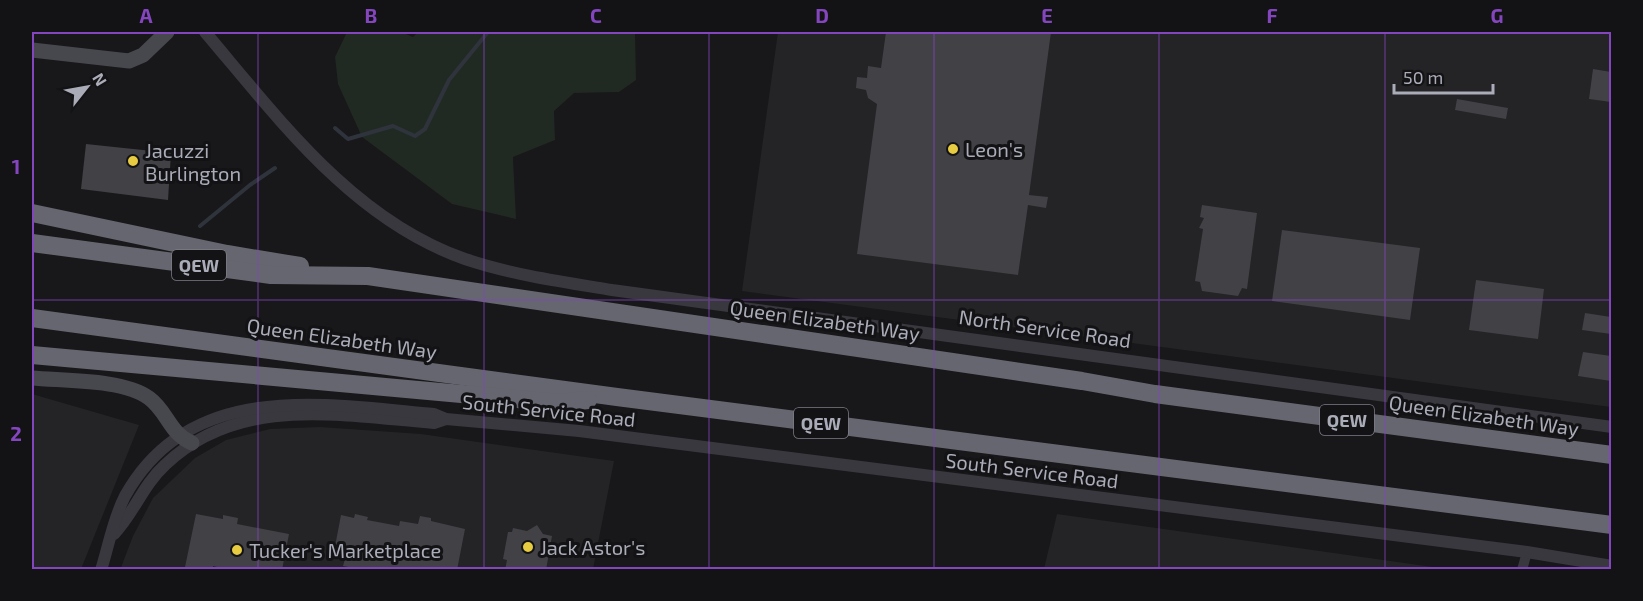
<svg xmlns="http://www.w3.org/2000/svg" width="1643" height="601" font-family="'Exo 2',sans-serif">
  <rect width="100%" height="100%" fill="#181719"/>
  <g fill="#242326">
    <path d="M778,32h833v375l-869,-116z"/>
    <path d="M32,394l107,31 -58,144h-49z"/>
    <path d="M320,427l101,7 193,27 -21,108 -473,1 13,-34 20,-38 42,-40 31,-18 44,-11z"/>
    <path d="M1057,514l390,55h-403z"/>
  </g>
  <path fill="#212923" d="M347,32h54l12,5 5,-5h217l1,48 -17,12 -45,1 -20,18 1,29 -42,17 3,62 -64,-15 -90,-67 -24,-53 -3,-27z"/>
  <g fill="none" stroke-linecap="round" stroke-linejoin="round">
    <g stroke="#2e333c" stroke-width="4">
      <path d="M335,128l13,11 45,-13 22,10 10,-7 24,-49 39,-48"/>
      <path d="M200,226l50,-41 25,-17"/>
    </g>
  </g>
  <g fill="#424146">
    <path d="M886,32h165l-22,163 19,2 -2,11 -18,-3 -10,70 -161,-21 20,-150 -9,-6 -2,-8 -10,-2 1,-11 10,1 1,-12 13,2z"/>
    <path d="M1593,69l18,3v30l-22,-3z"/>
    <path d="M1457,99l51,9 -2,11 -51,-9z"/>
    <path d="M86,144l85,9 -3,47 -87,-11z"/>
    <path d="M1202,205l55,8 -10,76 -5,-1 -4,8 -36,-5 -2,-9 -5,-1 8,-52 -4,-1 5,-10 -4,-1z"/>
    <path d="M1282,230l138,18 -10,72 -138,-19z"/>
    <path d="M1476,280l68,9 -6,50 -69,-9z"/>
    <path d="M1585,313l26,4v17l-29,-4z"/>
    <path d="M1583,352l28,4v25l-33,-5z"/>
    <path d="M196,514l27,5v-4l15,3 -1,6 52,10 -7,36h-53l-16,-4v4h-14l-14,-3z"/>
    <path d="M355,514l13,3 -1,3 32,6 1,-5 18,3 2,-8 11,2v3l34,8 -8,41h-93l-21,-4 2,-7 -12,-2 8,-42 13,3z"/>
    <path d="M537,525l6,9 9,2 -6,34h-41l2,-10 -4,-1 5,-27h4l1,-4 14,3z"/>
  </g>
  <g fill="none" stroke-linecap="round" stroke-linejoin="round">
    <path stroke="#39383e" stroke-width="10" d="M1522,570l5,-18"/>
    <g stroke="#39383e" stroke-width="12">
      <path d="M205,32c74,87 148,188 260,227 48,16 98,23 147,31l1000,137"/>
      <path d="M114,534c20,-21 29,-49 51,-69 74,-71 177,-49 269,-42l12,-4"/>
      <path d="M101,570c8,-25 12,-51 24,-74 65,-117 198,-92 309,-82l12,5 133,12 948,121 85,14"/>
    </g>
    <g stroke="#47474e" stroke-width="15">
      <path d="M32,50l97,11 14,-6 24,-23"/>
      <path d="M32,378c31,3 92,1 117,20 19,14 20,35 43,45"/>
    </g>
    <g stroke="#65666f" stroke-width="18">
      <path d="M32,213l195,41 73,12"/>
      <path d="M32,243l239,32 97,1 714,105 73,13 457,61"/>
      <path d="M32,318l585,79 995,128"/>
      <path d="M32,355l529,48 27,-3"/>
    </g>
  </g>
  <path fill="none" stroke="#8446be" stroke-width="1.5" stroke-opacity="0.55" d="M258,32v538M484,32v538M709,32v538M934,32v538M1159,32v538M1385,32v538M32,300h1580"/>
  <g fill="#e7cc41" stroke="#131214" stroke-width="2">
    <circle cx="953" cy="149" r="6"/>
    <circle cx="133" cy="161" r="6"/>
    <circle cx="528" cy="547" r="6"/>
    <circle cx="237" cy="550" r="6"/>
  </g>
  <g text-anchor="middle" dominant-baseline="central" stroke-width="6" stroke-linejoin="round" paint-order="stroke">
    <g fill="#131214" stroke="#7d7e87" stroke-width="1.5">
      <rect x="172" y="250" width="54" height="30" rx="4.5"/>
      <rect x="1320" y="405" width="54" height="30" rx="4.5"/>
      <rect x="794" y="408" width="54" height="30" rx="4.5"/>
    </g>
    <g font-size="18" font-weight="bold" fill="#aaacb8">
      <text x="199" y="265">QEW</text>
      <text x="1347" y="420">QEW</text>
      <text x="821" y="423">QEW</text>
    </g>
    <g font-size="20" fill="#aaacb8" stroke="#131214" text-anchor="start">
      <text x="965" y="149">Leon's</text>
      <text x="145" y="150">Jacuzzi<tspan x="145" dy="23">Burlington</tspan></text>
      <text x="540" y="547">Jack Astor's</text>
      <text x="249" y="550">Tucker's Marketplace</text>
    </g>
    <g font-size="20" fill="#aaacb8" stroke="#131214">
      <text transform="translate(825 320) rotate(8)">Queen Elizabeth Way</text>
      <text transform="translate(1045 328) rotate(8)">North Service Road</text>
      <text transform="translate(342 338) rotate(8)">Queen Elizabeth Way</text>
      <text transform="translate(549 410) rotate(6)">South Service Road</text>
      <text transform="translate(1484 415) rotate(8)">Queen Elizabeth Way</text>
      <text transform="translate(1032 470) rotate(7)">South Service Road</text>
    </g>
  </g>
  <rect width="1643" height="601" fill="none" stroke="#131214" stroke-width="66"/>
  <g transform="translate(87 87) rotate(59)" stroke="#131214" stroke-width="4.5" paint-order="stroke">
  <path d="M0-4.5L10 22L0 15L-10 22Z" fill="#aaacb8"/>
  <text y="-9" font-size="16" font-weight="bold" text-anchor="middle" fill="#aaacb8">N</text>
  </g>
  <path d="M1394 84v9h99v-9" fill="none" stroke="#aaacb8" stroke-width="3"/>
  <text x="1403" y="84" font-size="18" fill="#aaacb8" stroke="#131214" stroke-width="4.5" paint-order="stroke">50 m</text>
  <rect x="33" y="33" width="1577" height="535" fill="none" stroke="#8446be" stroke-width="2"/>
  <g font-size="20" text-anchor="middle" font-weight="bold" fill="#8446be">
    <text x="146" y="23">A</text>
    <text x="371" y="23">B</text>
    <text x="596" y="23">C</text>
    <text x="822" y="23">D</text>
    <text x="1047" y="23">E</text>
    <text x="1272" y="23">F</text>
    <text x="1497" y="23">G</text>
    <text x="16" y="174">1</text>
    <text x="16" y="441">2</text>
  </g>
</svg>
